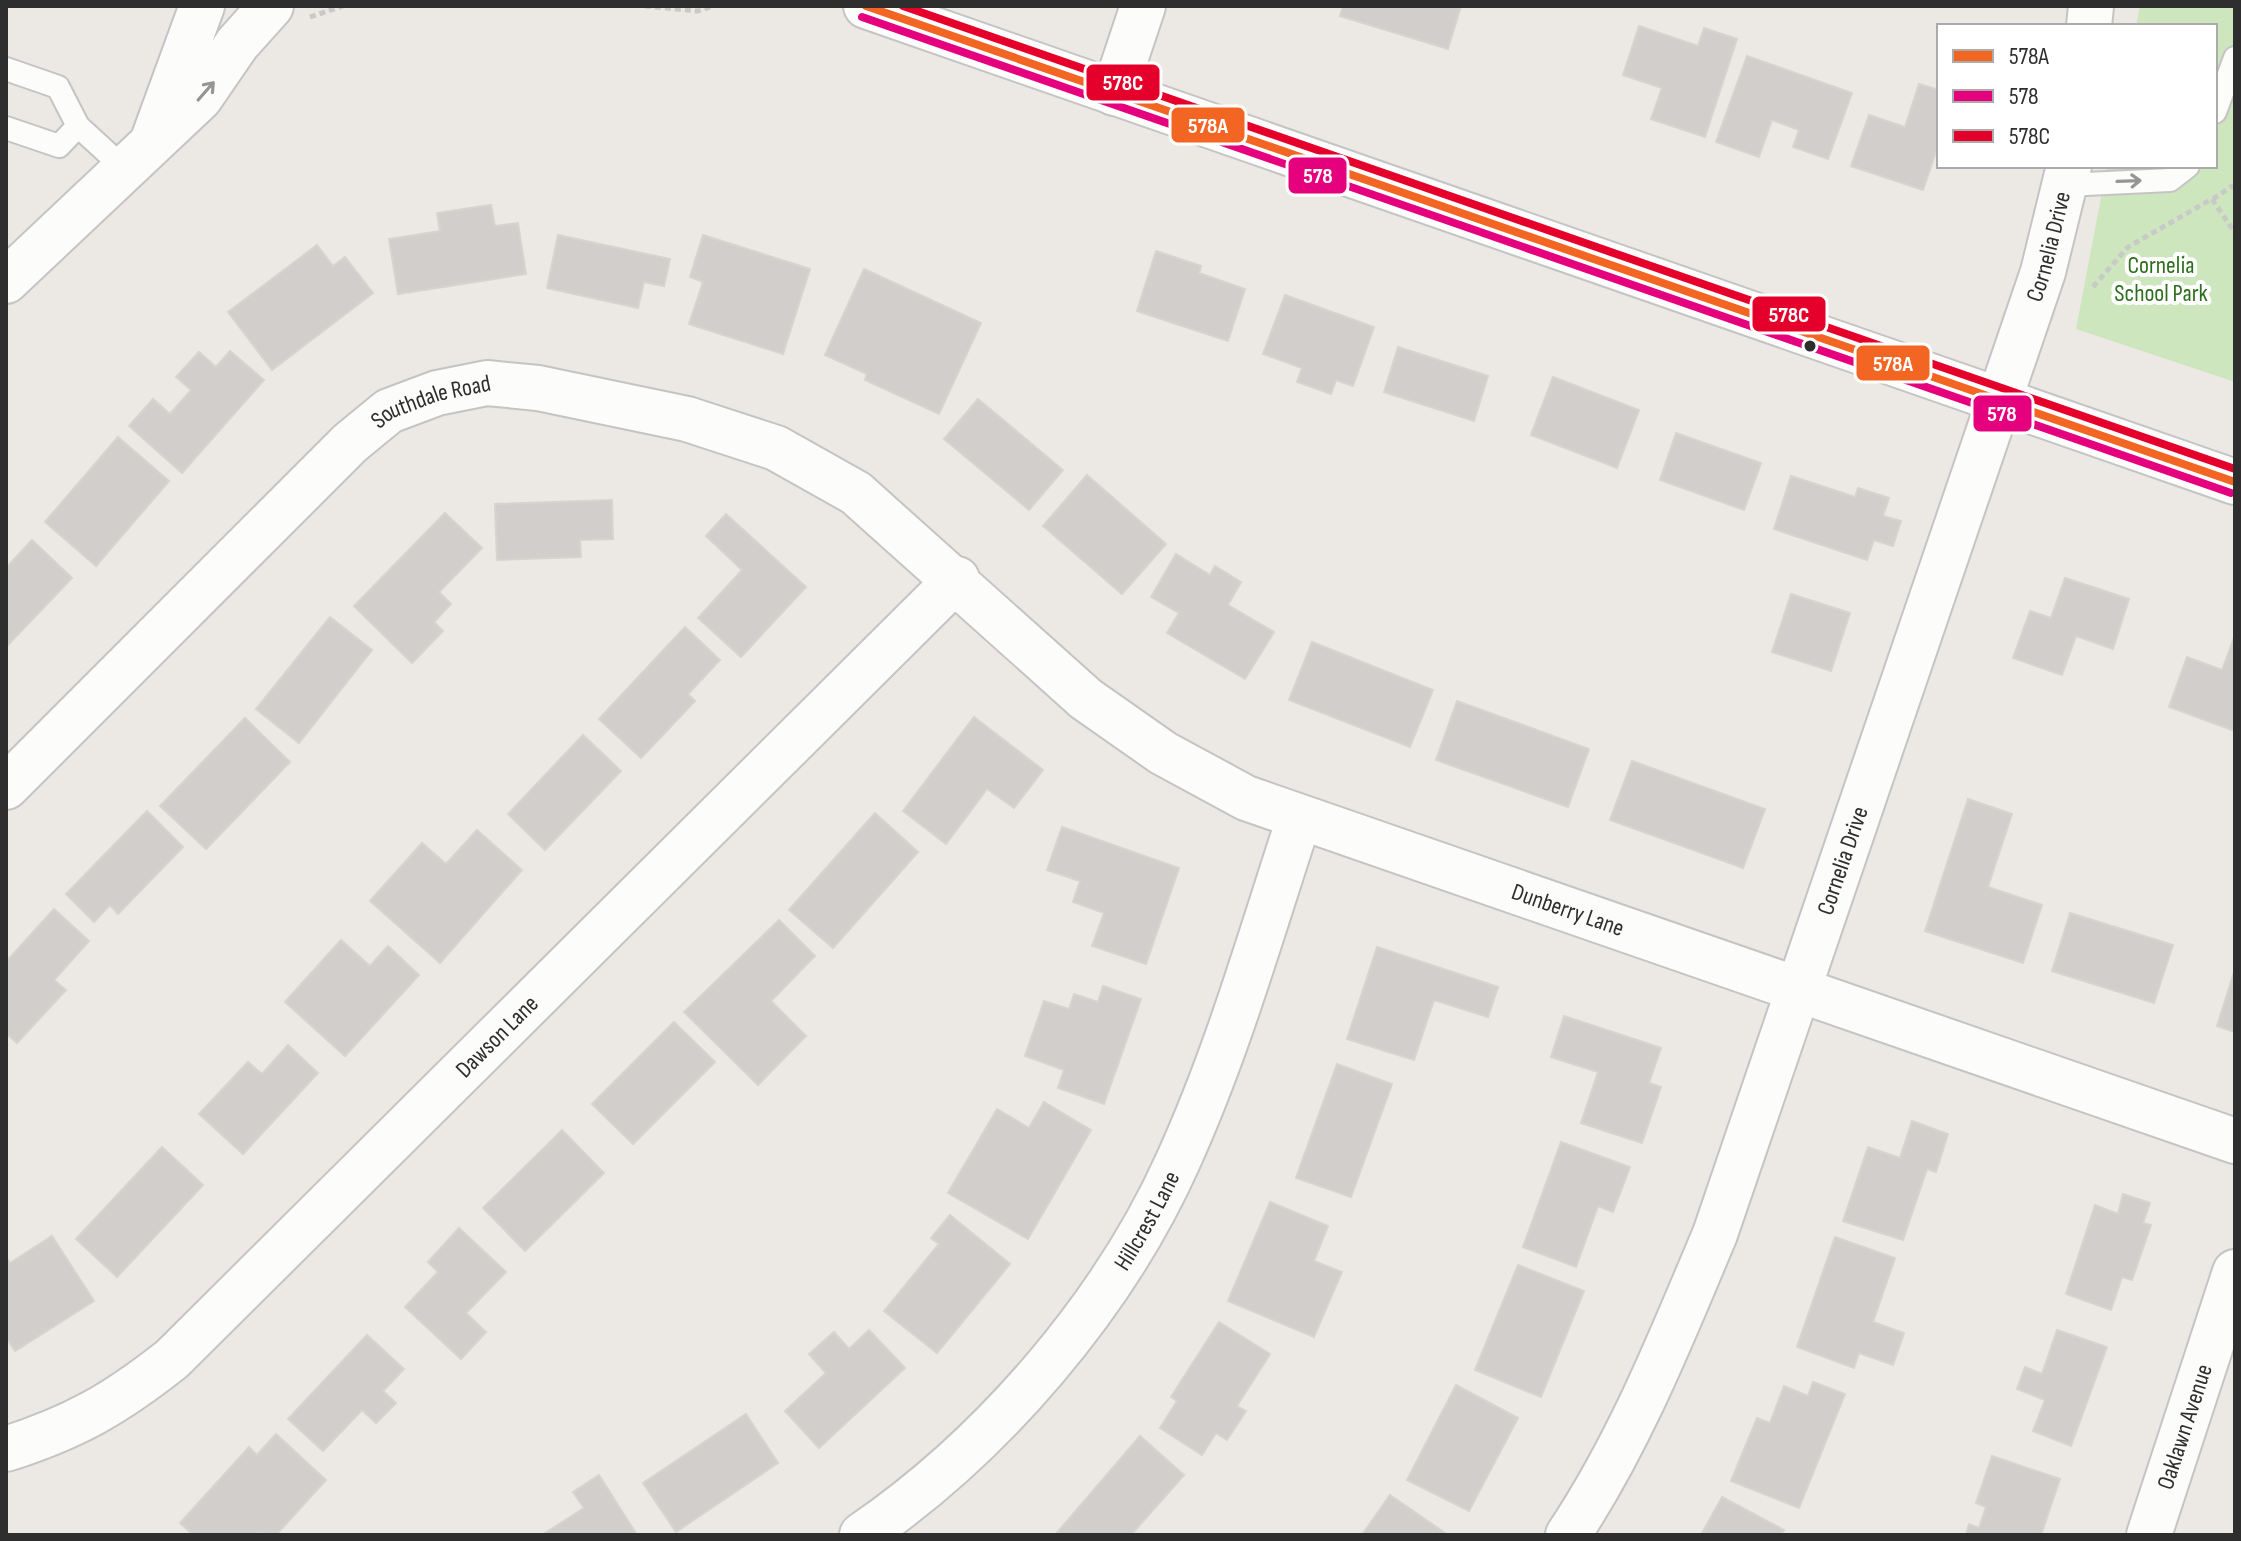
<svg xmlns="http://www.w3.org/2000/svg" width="2241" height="1541" font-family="'Sofia Sans Condensed',sans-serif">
  <rect width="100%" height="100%" fill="#ece8e4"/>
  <path fill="#cee6be" d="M2140,6h95v376l-159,-53 31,-163h108v-140h-79z"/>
  <g fill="#d1cecb" stroke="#d7d4d0" stroke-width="2">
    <path d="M1343,6h118l-13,43 -108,-33z"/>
    <path d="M1639,26l59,20 6,-18 33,11 -32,98 -54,-18 11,-31 -39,-13z"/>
    <path d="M1747,56l105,37 -24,66 -35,-12 6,-17 -27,-10 -13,37 -43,-15z"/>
    <path d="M1919,84l20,6v53l-16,47 -72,-24 18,-51 36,12z"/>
    <path d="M491,205l4,21 23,-3 8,51 -128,20 -9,-55 51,-8 -3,-18z"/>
    <path d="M558,235l112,24 -6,27 -20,-4 -6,26 -91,-20z"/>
    <path d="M703,235l107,34 -27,85 -94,-30 14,-42 -13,-5z"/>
    <path d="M317,245l16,21 12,-9 28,36 -101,77 -44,-58z"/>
    <path d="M1156,251l45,15 -2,7 46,16 -17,52 -91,-30z"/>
    <path d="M864,269l117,54 -42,91 -74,-34 2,-6 -42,-19z"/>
    <path d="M1285,295l89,32 -21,59 -17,-6 -5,14 -34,-12 5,-14 -39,-14z"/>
    <path d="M1398,347l90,29 -14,45 -90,-29z"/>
    <path d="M230,351l34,29 -82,93 -53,-47 24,-27 17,15 21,-24 -15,-13 23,-25 17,15z"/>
    <path d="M1553,377l86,33 -22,58 -86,-33z"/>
    <path d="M978,399l85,71 -34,40 -85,-71z"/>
    <path d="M1676,433l85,30 -17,47 -84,-30z"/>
    <path d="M118,437l51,44 -73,85 -51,-44z"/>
    <path d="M1087,475l79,69 -44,50 -79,-68z"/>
    <path d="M1791,476l64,21 3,-9 31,10 -6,18 18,5 -8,25 -19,-6 -7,20 -93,-31z"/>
    <path d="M612,500l1,39 -33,1 1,17 -84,3 -2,-56z"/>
    <path d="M445,513l37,35 -43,44 12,12 -17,18 9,9 -31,32 -58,-57z"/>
    <path d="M726,514l80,73 -65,70 -43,-39 44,-48 -36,-34z"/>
    <path d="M32,540l40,38 -66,69v-79z"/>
    <path d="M1176,554l34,21 5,-9 26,16 -13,23 46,27 -29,47 -78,-46 12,-20 -28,-16z"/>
    <path d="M2065,578l64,21 -16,50 -37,-13 -14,39 -49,-17 17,-47 21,7z"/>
    <path d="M1791,594l59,19 -19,58 -59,-19z"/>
    <path d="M330,617l42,33 -73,93 -43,-34z"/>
    <path d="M685,627l35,33 -32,34 7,7 -54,57 -42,-39z"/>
    <path d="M2235,635v96l-66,-24 18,-50 35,13z"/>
    <path d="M1312,642l121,48 -23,57 -121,-47z"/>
    <path d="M1457,701l132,48 -21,58 -132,-47z"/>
    <path d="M974,717l69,53 -29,38 -27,-19 -41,55 -43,-33z"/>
    <path d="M245,718l45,44 -84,87 -46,-43z"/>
    <path d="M583,735l38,36 -76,79 -37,-36z"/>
    <path d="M1632,761l133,48 -22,59 -133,-48z"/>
    <path d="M1968,799l44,15 -24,73 54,18 -19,58 -98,-32z"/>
    <path d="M147,811l36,36 -65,67 -8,-9 -16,17 -28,-28z"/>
    <path d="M875,813l43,39 -85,96 -44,-38z"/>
    <path d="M1062,827l117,41 -33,96 -54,-18 12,-33 -31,-11 7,-21 -33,-11z"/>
    <path d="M477,830l45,40 -82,93 -70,-62 52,-58 24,21z"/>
    <path d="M54,909l35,32 -35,39 12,10 -49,53 -11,-10v-71z"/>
    <path d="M2070,913l103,32 -19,58 -102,-32z"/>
    <path d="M779,920l36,36 -44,45 35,35 -48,49 -74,-73z"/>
    <path d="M341,940l29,26 18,-20 31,29 -74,81 -60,-54z"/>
    <path d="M1377,947l121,40 -10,30 -54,-17 -20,60 -67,-21z"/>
    <path d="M2235,969v63l-18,-6z"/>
    <path d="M1103,986l38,13 -37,105 -46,-16 6,-18 -39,-14 19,-55 25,8 5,-15 24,8z"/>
    <path d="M1564,1016l97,32 -12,35 12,4 -19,56 -61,-20 17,-51 -47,-15z"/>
    <path d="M674,1022l41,40 -82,82 -41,-40z"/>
    <path d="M288,1045l30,28 -75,81 -44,-40 49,-52 14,12z"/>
    <path d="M1337,1064l55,20 -41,113 -55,-19z"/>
    <path d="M1044,1102l47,28 -63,109 -80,-46 49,-84 32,19z"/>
    <path d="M1912,1121l36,13 -12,38 -9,-3 -24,71 -60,-19 25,-74 32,11z"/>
    <path d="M562,1130l42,43 -79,78 -42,-43z"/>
    <path d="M1561,1142l69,25 -17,45 -15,-6 -22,61 -53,-20z"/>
    <path d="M162,1147l41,38 -86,92 -41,-38z"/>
    <path d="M2123,1194l27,9 -7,20 8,2 -19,55 -10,-3 -11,33 -45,-16 29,-89 23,9z"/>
    <path d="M1270,1202l58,24 -14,35 28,11 -28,65 -86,-36z"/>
    <path d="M950,1215l60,49 -73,89 -53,-42 55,-67 -8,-6z"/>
    <path d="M459,1228l47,44 -40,41 20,19 -25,27 -56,-52 33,-35 -10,-10z"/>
    <path d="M52,1236l42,65 -79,50 -9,-14v-80l4,6z"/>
    <path d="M1835,1237l60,21 -22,64 31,11 -11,32 -34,-12 -5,15 -57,-21z"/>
    <path d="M1518,1265l66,26 -43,106 -66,-27z"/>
    <path d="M1219,1322l51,32 -33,52 9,5 -19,29 -11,-7 -14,22 -42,-27 17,-27 -6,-4z"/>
    <path d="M869,1330l36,38 -86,80 -34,-37 41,-38 -17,-19 25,-22 15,17z"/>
    <path d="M2057,1330l50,17 -36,99 -38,-15 12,-31 -28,-11 8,-22 17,7z"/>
    <path d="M367,1335l37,34 -21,22 13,12 -20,20 -14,-13 -39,41 -35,-32z"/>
    <path d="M1813,1382l32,12 -46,114 -68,-27 26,-63 13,5 14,-37 24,10z"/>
    <path d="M1456,1385l62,33 -49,93 -62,-31z"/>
    <path d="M746,1414l32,49 -102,69 -33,-49z"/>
    <path d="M276,1434l50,46 -50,55 -18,-3 -3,3h-62l-13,-12 69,-76 8,8z"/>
    <path d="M1140,1436l44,39 -53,60h-76z"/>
    <path d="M1992,1456l68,23 -19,56h-75l3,-11 10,4 7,-21 -10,-4z"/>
    <path d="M599,1475l38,60h-95l42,-27 -11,-16z"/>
    <path d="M1390,1495l58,40h-86z"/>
    <path d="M1722,1497l62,33 -3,5h-80z"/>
  </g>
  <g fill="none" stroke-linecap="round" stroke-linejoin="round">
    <g stroke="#c5c4c5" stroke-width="26">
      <g id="service">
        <path d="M6,69l52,18 20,39"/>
        <path d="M2215,112l20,-54"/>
        <path d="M6,128l53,18 19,-20 47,43"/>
        <path d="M2065,185l105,-5 18,-14"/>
      </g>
    </g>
    <g stroke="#c5c4c5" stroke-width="48">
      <g id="minor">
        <path d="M2089,26l2,-20"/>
        <path d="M1114,93l29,-87"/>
        <path id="s1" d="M6,787l344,-344 39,-32 48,-18 50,-10 51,5 149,31 89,29 80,45 230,206 77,54 83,45 989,343"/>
        <path id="s2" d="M6,1449c69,-22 109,-45 166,-90l785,-780"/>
        <path id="s3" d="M862,1535c130,-89 251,-229 316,-374 50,-110 83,-227 121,-342"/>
        <path id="s4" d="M1568,1535c62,-93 104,-199 147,-301l328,-962 26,-106"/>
        <path id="s5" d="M2149,1535l86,-263"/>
      </g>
    </g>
    <g stroke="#c5c4c5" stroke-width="48">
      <g id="tertiary">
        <path d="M866,6l1369,476"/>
        <path d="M153,140l49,-134"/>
        <path d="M6,281l194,-183 37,-54 34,-38"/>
      </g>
    </g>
    <g stroke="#c9c9c8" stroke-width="5" stroke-dasharray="6 4" stroke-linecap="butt">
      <path d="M645,6l53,5 15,-5"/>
      <path d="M310,17l33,-11"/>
      <path d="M2213,199l19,-13 3,3"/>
      <path d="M2093,287l35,-40 84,-48 23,34"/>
    </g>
    <use href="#service" stroke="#fcfcfb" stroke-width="22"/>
    <use href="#minor" stroke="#fcfcfb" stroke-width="44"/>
    <use href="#tertiary" stroke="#fcfcfb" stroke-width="44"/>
    <g stroke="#fff" stroke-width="14">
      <path id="bus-1" d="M866,6l1369,476"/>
    </g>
    <g stroke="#fff" stroke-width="14">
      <path id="bus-2" d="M862,17l1369,476"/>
    </g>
    <g stroke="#fff" stroke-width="14">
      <path id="bus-3" d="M903,6l1332,463"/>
    </g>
    <use href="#bus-1" stroke="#f26522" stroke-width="8"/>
    <use href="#bus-2" stroke="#e5007d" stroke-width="8"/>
    <use href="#bus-3" stroke="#e4002b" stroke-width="8"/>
  </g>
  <defs><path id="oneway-shaft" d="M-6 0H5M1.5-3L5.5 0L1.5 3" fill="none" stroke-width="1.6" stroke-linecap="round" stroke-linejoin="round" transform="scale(2)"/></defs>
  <g stroke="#959594">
    <use href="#oneway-shaft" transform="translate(206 91) rotate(-49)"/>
    <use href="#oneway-shaft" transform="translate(2129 181) rotate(-2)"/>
  </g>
  <circle fill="#2e2e2e" stroke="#fff" stroke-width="3" cx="1810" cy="346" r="7"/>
  <g text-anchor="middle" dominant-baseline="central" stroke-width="8" stroke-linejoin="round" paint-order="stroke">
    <g font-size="24" fill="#2e2e2e" stroke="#fff">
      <text stroke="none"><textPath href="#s4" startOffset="1378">Cornelia Drive</textPath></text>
      <text stroke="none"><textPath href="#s1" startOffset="580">Southdale Road</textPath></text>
      <text stroke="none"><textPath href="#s4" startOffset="730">Cornelia Drive</textPath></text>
      <text stroke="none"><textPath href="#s1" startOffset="1866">Dunberry Lane</textPath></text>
      <text stroke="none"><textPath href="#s2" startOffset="648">Dawson Lane</textPath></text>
      <text stroke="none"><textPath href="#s3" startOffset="428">Hillcrest Lane</textPath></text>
      <text stroke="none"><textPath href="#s5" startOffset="114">Oaklawn Avenue</textPath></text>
    </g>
    <g font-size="24" fill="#2c6e1b" stroke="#fff">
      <text x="2161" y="265">Cornelia<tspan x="2161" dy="28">School Park</tspan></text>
    </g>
  </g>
  <g stroke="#fff" stroke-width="3">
    <rect x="1085" y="63" width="76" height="39" rx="8" fill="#e4002b"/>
    <rect x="1170" y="106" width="76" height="38" rx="8" fill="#f26522"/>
    <rect x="1287" y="156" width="61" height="39" rx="8" fill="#e5007d"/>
    <rect x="1751" y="295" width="76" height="38" rx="8" fill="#e4002b"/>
    <rect x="1855" y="344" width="76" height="38" rx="8" fill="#f26522"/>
    <rect x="1972" y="394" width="61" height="39" rx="8" fill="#e5007d"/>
  </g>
  <g font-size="22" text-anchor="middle" font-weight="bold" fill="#fff">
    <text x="1123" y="90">578C</text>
    <text x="1208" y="133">578A</text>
    <text x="1318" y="183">578</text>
    <text x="1789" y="322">578C</text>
    <text x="1893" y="371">578A</text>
    <text x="2002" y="421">578</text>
  </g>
  <rect width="2241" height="1541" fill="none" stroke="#2e2e2e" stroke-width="16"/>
  <rect x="1937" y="24" width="280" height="144" fill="#ffffff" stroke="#ababab" stroke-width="2"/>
  <rect x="1953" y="50" width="40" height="12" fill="#f26522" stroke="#ababab" stroke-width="2"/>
  <text x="2009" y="64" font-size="24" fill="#2e2e2e">578A</text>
  <rect x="1953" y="90" width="40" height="12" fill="#e5007d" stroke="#ababab" stroke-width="2"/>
  <text x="2009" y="104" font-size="24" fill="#2e2e2e">578</text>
  <rect x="1953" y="130" width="40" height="12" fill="#e4002b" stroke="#ababab" stroke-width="2"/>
  <text x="2009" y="144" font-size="24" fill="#2e2e2e">578C</text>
</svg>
